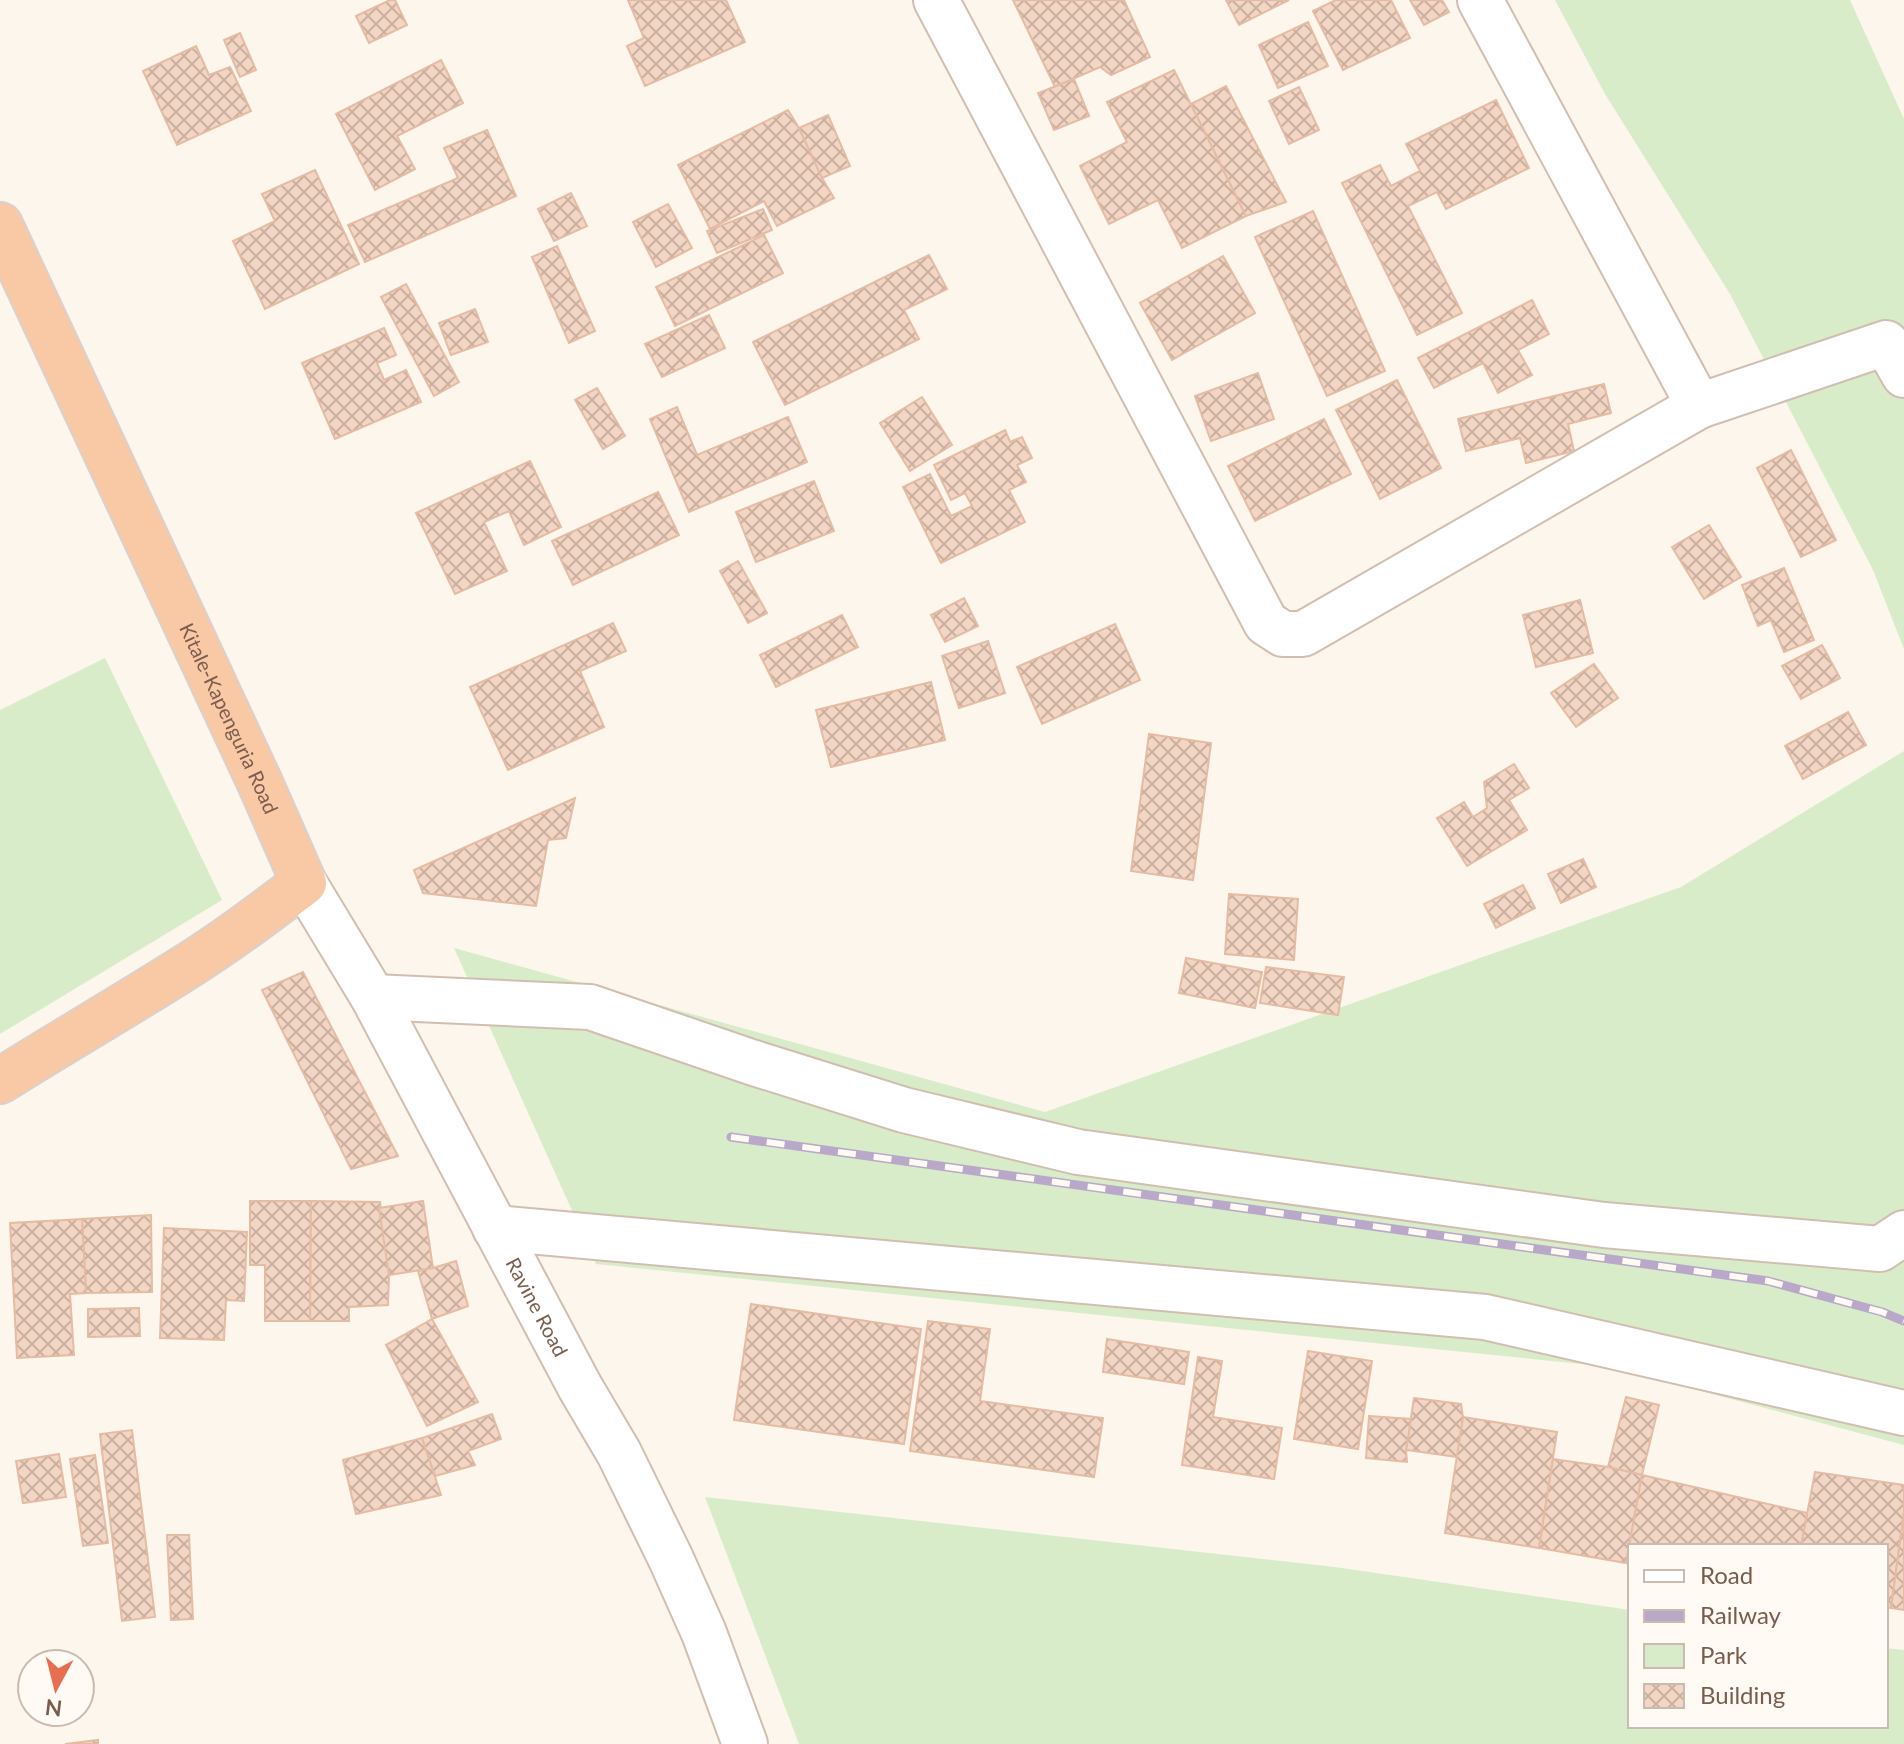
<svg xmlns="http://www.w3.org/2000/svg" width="1904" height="1744" font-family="Lato,sans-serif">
  <defs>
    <pattern id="building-cross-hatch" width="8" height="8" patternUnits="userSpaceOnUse" patternTransform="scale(2)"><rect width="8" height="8" fill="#f3d5c3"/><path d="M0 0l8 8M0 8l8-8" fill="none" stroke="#cab0a1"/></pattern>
  </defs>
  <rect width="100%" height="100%" fill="#fdf6ec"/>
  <g fill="#d8ecc9">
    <path d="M1555,0h295l54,119v530l-31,-79 -143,-276 -125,-200z"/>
    <path d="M105,658l117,242 -222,134v-324z"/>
    <path d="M1904,751v694l-293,-78 -1015,-103 -142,-316 591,164 636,-225z"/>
    <path d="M705,1497l630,70 295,43v116h256v-78l18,2v94h-1105z"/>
  </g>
  <g fill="url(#building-cross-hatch)" stroke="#e6bba3" stroke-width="2">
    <path d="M390,0h5l12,25 -38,18 -13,-27z"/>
    <path d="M628,0h98l19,42 -100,44 -18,-40 17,-8z"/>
    <path d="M1013,0h111l26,57 -39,18 -11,-8 -45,20z"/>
    <path d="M1226,0h63l-50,25z"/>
    <path d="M1336,0h55l19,38 -67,32 -30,-59z"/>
    <path d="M1410,0h32l7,12 -25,13z"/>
    <path d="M1308,22l20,44 -50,22 -19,-43z"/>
    <path d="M240,33l16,37 -16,7 -16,-37z"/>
    <path d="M196,46l13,29 21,-8 21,44 -74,34 -34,-74z"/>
    <path d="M441,60l22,43 -66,33 18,33 -40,21 -39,-76z"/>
    <path d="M1174,70l72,146 -64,32 -24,-48 -49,24 -29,-58 47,-24 -20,-40z"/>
    <path d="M1074,79l15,37 -35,14 -16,-37z"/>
    <path d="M1226,86l60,116 -40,14 -55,-112z"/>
    <path d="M1299,87l20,43 -30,14 -20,-43z"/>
    <path d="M1496,100l33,68 -83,41 -9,-17 -29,14 54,107 -45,22 -75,-152 38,-18 11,21 29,-15 -14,-27z"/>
    <path d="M788,110l11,18 23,50 12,20 -57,28 -13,-25 -54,28 -32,-64z"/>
    <path d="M828,115l22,51 -28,12 -23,-50z"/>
    <path d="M487,130l29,66 -151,66 -17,-37 110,-47 -14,-30z"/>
    <path d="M315,170l44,94 -94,45 -32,-68 42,-20 -13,-27z"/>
    <path d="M571,193l16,33 -33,15 -16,-32z"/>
    <path d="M668,204l24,44 -36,19 -23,-45z"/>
    <path d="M763,209l9,21 -55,23 -10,-22z"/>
    <path d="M1313,211l72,160 -58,25 -72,-159z"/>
    <path d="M764,235l19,38 -108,53 -19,-39z"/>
    <path d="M557,246l38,85 -26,12 -37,-86z"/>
    <path d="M929,255l18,34 -43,21 15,29 -134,66 -32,-63z"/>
    <path d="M1223,256l32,57 -83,47 -32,-57z"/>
    <path d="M406,284l53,98 -25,14 -53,-99z"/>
    <path d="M1532,300l17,34 -31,16 14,25 -34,18 -15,-30 -49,25 -16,-30z"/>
    <path d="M475,309l13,33 -37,13 -12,-32z"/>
    <path d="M709,315l16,33 -63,29 -17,-33z"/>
    <path d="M384,328l12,27 -19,8 7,17 22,-10 15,32 -86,37 -33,-76z"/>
    <path d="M1258,373l16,46 -63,22 -16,-45z"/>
    <path d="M1397,380l44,88 -61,31 -44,-89z"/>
    <path d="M1604,384l7,29 -43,11 6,27 -48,12 -6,-25 -54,13 -8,-32z"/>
    <path d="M597,388l28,48 -22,13 -28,-49z"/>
    <path d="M922,397l30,48 -42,26 -30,-48z"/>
    <path d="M677,407l20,48 91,-38 19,45 -118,50 -39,-93z"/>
    <path d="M1324,419l27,55 -96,47 -27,-55z"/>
    <path d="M1005,430l5,12 12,-5 10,21 -15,7 9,17 -17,8 16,32 -84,41 -38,-76 27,-13 21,42 21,-10 -7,-13 -14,7 -17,-35z"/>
    <path d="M1791,450l45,90 -35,17 -44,-89z"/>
    <path d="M530,461l31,66 -37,18 -15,-34 -25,11 23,49 -52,23 -39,-81z"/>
    <path d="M814,481l20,50 -78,31 -20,-50z"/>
    <path d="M658,492l21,43 -106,50 -21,-44z"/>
    <path d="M1709,525l32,52 -37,22 -32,-52z"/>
    <path d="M738,561l29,52 -19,10 -28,-52z"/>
    <path d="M1784,568l30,72 -30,12 -13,-32 -13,6 -16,-41z"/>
    <path d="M964,598l14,28 -33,16 -14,-27z"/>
    <path d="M1580,600l13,53 -57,14 -13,-52z"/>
    <path d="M842,615l16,32 -82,40 -16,-32z"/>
    <path d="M613,623l13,28 -46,20 24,56 -96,43 -38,-83z"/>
    <path d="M1115,624l25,56 -98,44 -25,-57z"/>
    <path d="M988,641l17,52 -46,15 -17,-52z"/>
    <path d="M1822,645l18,33 -39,21 -19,-33z"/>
    <path d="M1594,664l24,34 -42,29 -25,-34z"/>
    <path d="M931,682l14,58 -114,27 -15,-57z"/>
    <path d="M1848,712l18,33 -63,34 -18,-33z"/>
    <path d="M1149,734l62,9 -18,137 -62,-9z"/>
    <path d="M1514,764l15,24 -20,12 18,30 -60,36 -30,-48 27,-16 9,15 14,-9 -3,-26z"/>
    <path d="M575,798l-9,40 -18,2 -12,66 -113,-13 -9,-23z"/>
    <path d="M1583,859l13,28 -35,16 -13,-29z"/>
    <path d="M1523,885l12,23 -39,20 -12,-24z"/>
    <path d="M1229,894l69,5 -4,61 -69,-6z"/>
    <path d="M1186,958l76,14 -7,36 -76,-15z"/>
    <path d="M1266,967l78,10 -6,38 -78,-12z"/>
    <path d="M303,972l95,184 -47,13 -89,-179z"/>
    <path d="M250,1201h61l-1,120h-45v-56h-15z"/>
    <path d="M311,1201l69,1 9,73 -1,30 -39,2v14h-39z"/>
    <path d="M423,1201l10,67 -44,7 -10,-67z"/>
    <path d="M151,1215l1,77 -66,1 -4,-74z"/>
    <path d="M82,1219l4,74 -16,1 4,61 -57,3 -7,-135z"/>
    <path d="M164,1228l83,4 -3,69 -18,-1 -2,40 -64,-2z"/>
    <path d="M456,1261l12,45 -36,13 -14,-48 15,-3z"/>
    <path d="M751,1304l170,25 -17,115 -170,-24z"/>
    <path d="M139,1308l1,28 -52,1v-28z"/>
    <path d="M432,1319l46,83 -51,24 -41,-81z"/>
    <path d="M928,1321l62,8 -10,72 123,17 -9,59 -184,-26z"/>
    <path d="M1107,1339l82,13 -5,32 -81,-12z"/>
    <path d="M1308,1351l64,10 -14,88 -64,-10z"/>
    <path d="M1198,1357l24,4 -9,56 69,11 -8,51 -92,-14z"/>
    <path d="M1626,1397l33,8 -17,70 -34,-8z"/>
    <path d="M1414,1398l47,6 2,13 -5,40 -52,-7z"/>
    <path d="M492,1414l9,25 -33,12 7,14 -40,11 -13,-38z"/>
    <path d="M1369,1416l42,3 -5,31 1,12 -41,-4z"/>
    <path d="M1463,1417l94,15 -18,116 -94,-15z"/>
    <path d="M132,1430l23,187 -33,4 -22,-187z"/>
    <path d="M422,1438l19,57 -85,19 -13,-54z"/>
    <path d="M59,1454l7,43 -43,6 -7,-42z"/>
    <path d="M95,1455l13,88 -25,3 -13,-87z"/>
    <path d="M1553,1459l55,8 34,8 -16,88 -87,-15z"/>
    <path d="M1815,1472l89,13v27l-13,96 -5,-1v-61h-85z"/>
    <path d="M1642,1475l165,38 -6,33h-171v17h-4z"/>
    <path d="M1904,1512v98l-13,-2z"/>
    <path d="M167,1535h22l4,84 -22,1z"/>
    <path d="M98,1740v4h-33z"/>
  </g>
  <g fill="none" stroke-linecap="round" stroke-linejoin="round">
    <g stroke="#d1beb0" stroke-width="48">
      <g id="minor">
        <path d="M936,0l330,623 17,11h20l396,-228"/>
        <path d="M1480,0l219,406 187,-63 18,32"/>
        <path d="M373,997l217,10 161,55 153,48 174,42 526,73 276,24 24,-16"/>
        <path d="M495,1228l990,89 419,96"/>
      </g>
    </g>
    <g stroke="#d1beb0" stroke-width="48">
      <g id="tertiary">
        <path id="s1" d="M304,883l69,114 207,390 39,66 52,106 33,74 41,111"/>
      </g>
    </g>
    <g stroke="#dad1cd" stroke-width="48">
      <g id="trunk">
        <path id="s2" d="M0,225l260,558 44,100c-41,31 -82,62 -126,89 -59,37 -119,72 -178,109"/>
      </g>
    </g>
    <use href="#minor" stroke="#fff" stroke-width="44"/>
    <use href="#tertiary" stroke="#fff" stroke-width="44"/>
    <use href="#trunk" stroke="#f9c8a4" stroke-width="44"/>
    <g stroke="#b9a8c9" stroke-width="9">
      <path id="rail" d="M731,1137l1037,144 114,31 22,9"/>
    </g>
    <use href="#rail" stroke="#fffaf3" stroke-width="6" stroke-dasharray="18" stroke-linecap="butt"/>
  </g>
  <g text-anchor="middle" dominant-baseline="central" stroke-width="6" stroke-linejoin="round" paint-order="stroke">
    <g font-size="20" fill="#7a5c4d" stroke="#fffaf3">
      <text stroke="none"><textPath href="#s2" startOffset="544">Kitale-Kapenguria Road</textPath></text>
      <text stroke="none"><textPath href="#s1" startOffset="484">Ravine Road</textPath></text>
    </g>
  </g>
  <rect x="1628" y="1544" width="260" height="184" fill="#fffaf3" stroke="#cabbb1" stroke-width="2"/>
  <rect x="1644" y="1570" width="40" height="12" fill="#ffffff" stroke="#cabbb1" stroke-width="2"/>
  <text x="1700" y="1584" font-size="24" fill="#7a5c4d">Road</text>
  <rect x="1644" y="1610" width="40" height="12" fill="#b9a8c9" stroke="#cabbb1" stroke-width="2"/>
  <text x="1700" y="1624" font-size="24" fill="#7a5c4d">Railway</text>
  <rect x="1644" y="1644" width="40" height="24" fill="#d8ecc9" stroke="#cabbb1" stroke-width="2"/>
  <text x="1700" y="1664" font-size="24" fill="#7a5c4d">Park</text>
  <rect x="1644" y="1684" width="40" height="24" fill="url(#building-cross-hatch)" stroke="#cabbb1" stroke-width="2"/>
  <text x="1700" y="1704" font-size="24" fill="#7a5c4d">Building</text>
  <g transform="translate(56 1688) rotate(187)"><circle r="38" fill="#fffaf3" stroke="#cabbb1" stroke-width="2"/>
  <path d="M0-6L14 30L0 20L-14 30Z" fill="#e76f51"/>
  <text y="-12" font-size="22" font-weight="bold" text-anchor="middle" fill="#7a5c4d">N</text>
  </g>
</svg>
